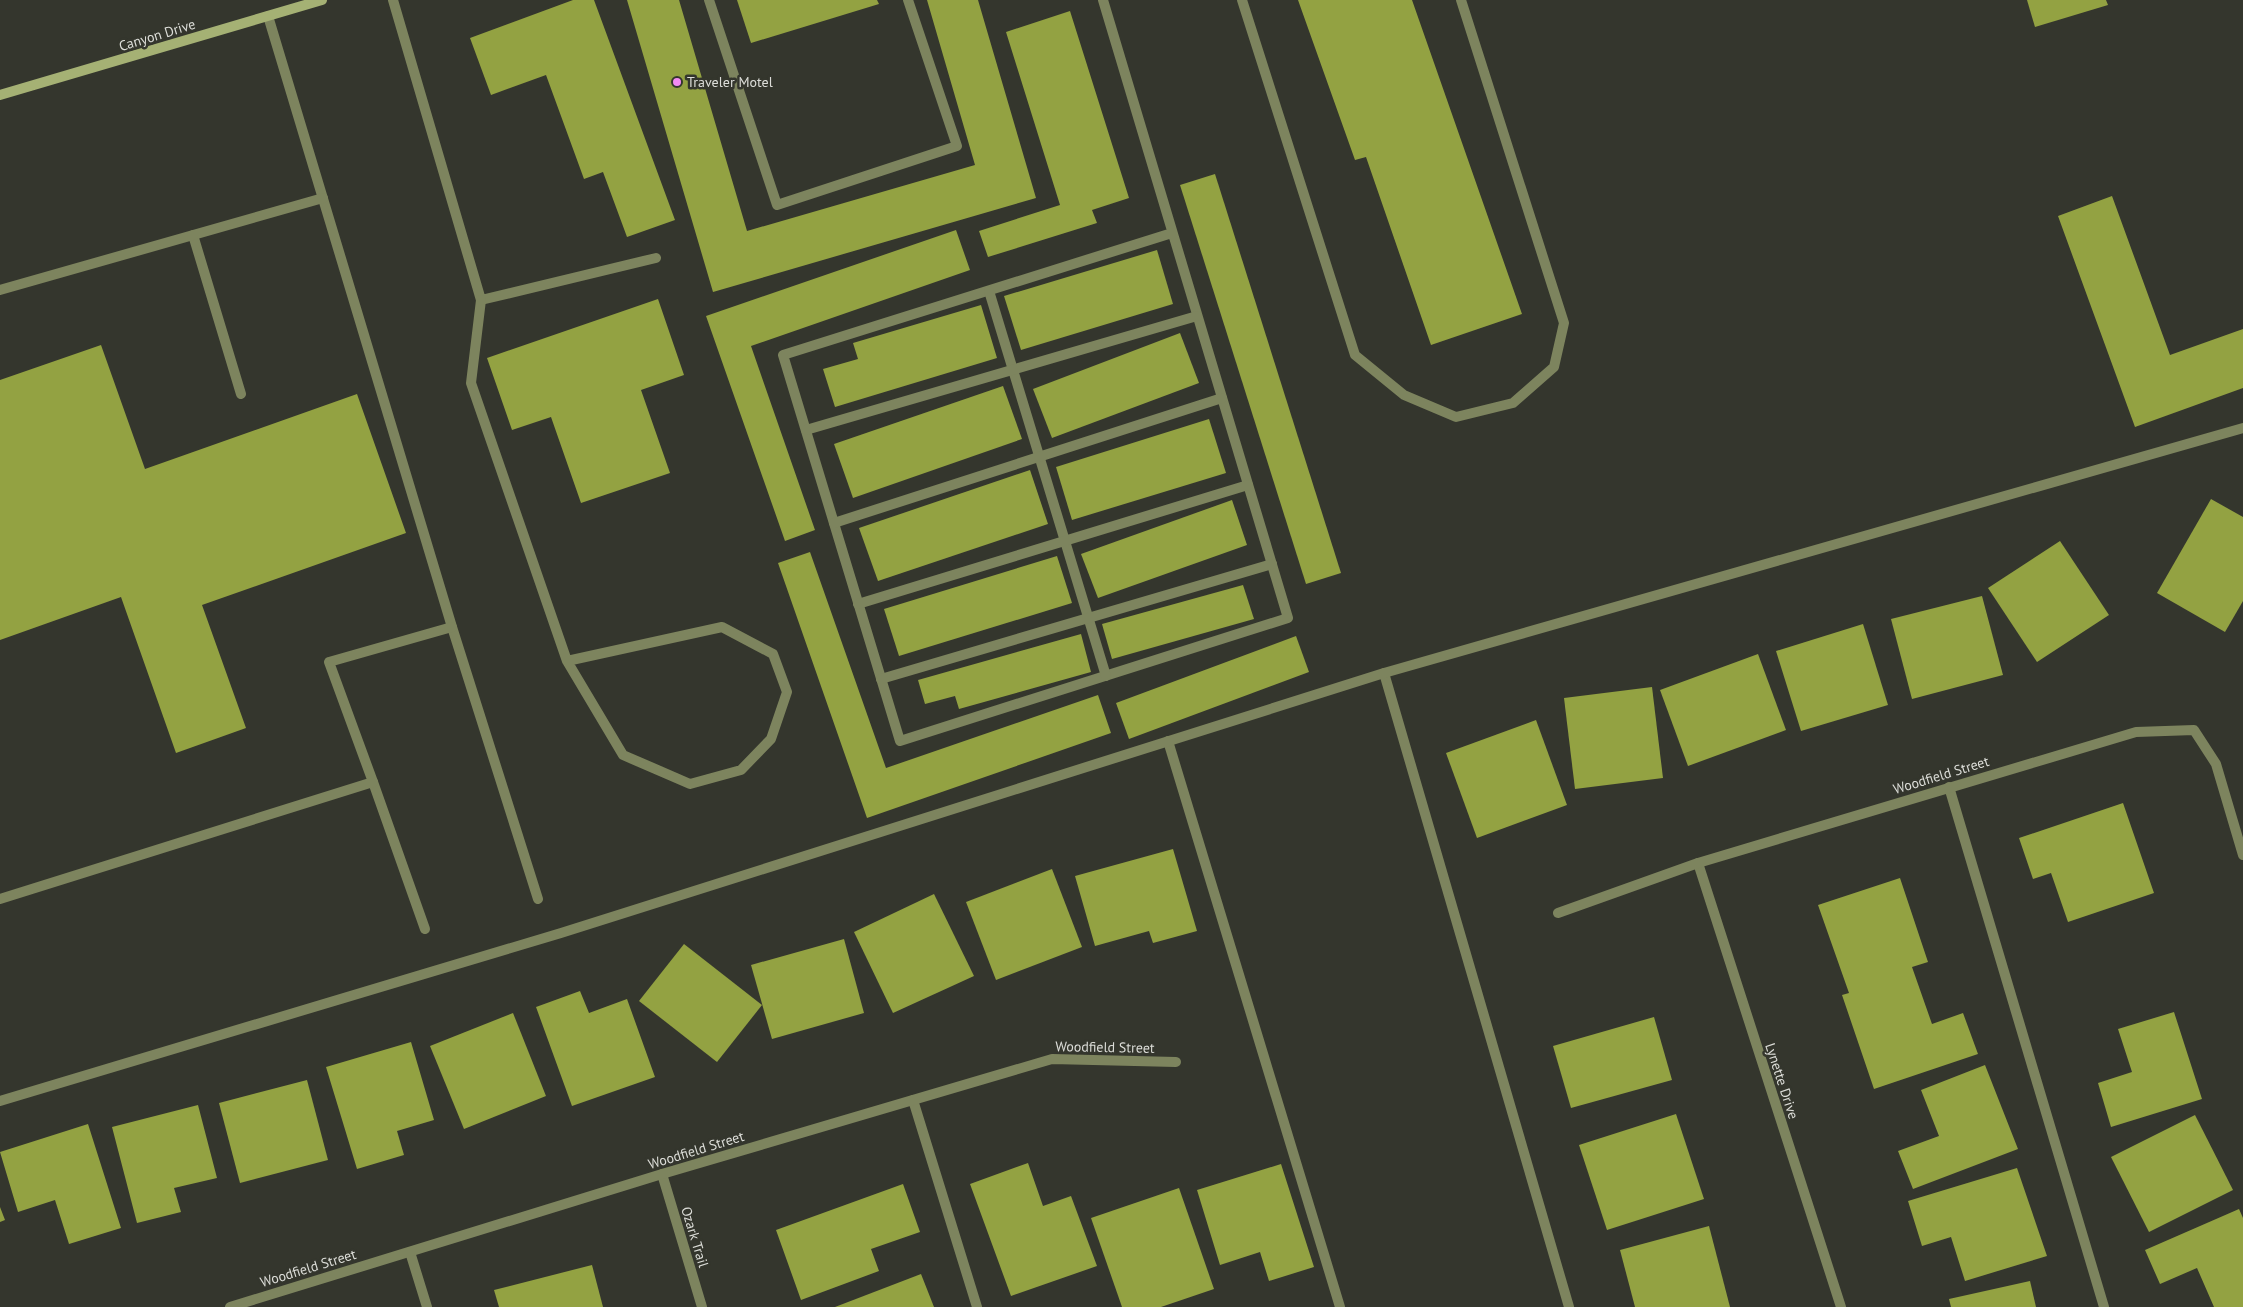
<svg xmlns="http://www.w3.org/2000/svg" width="2243" height="1307" font-family="'PT Sans',sans-serif">
  <rect width="100%" height="100%" fill="#34362d"/>
  <g fill="#93a242">
    <path d="M573,0h21l81,220 -48,17 -24,-65 -19,7 -38,-104 -55,20 -21,-57z"/>
    <path d="M627,0h52l68,231 228,-66 -48,-165h51l58,198 -323,94z"/>
    <path d="M737,0h140l2,4 -128,39z"/>
    <path d="M1298,0h114l110,314 -91,31 -65,-188 -11,3z"/>
    <path d="M2027,0h79l2,5 -73,22z"/>
    <path d="M1070,11l59,187 -37,12 5,13 -109,34 -9,-26 81,-26 -54,-173z"/>
    <path d="M1215,174l126,399 -35,11 -126,-399z"/>
    <path d="M2112,196l58,159 73,-26v59l-108,39 -77,-211z"/>
    <path d="M956,230l14,40 -219,76 64,184 -30,11 -79,-225z"/>
    <path d="M1157,250l16,54 -152,46 -17,-54z"/>
    <path d="M658,299l26,76 -43,15 29,83 -89,30 -30,-86 -39,13 -25,-72z"/>
    <path d="M981,305l16,53 -162,49 -12,-38 35,-10 -5,-16z"/>
    <path d="M1180,333l19,50 -147,55 -19,-49z"/>
    <path d="M101,345l44,124 212,-75 49,139 -204,72 44,123 -70,25 -55,-156 -121,43v-260z"/>
    <path d="M1003,386l19,53 -169,59 -19,-54z"/>
    <path d="M1209,419l17,54 -154,47 -16,-53z"/>
    <path d="M1030,470l18,54 -170,57 -19,-53z"/>
    <path d="M2211,499l32,18v84l-18,31 -68,-39z"/>
    <path d="M1232,500l15,45 -149,53 -17,-44z"/>
    <path d="M2060,541l49,74 -72,47 -49,-74z"/>
    <path d="M810,552l76,216 212,-73 13,38 -244,85 -89,-255z"/>
    <path d="M1057,556l15,47 -173,53 -15,-47z"/>
    <path d="M1243,585l11,34 -142,40 -10,-35z"/>
    <path d="M1982,596l21,79 -91,24 -21,-80z"/>
    <path d="M1863,624l25,81 -87,26 -25,-80z"/>
    <path d="M1081,634l10,38 -132,37 -4,-13 -30,8 -7,-24z"/>
    <path d="M1296,636l13,36 -180,67 -13,-36z"/>
    <path d="M1758,654l28,76 -98,36 -28,-76z"/>
    <path d="M1652,687l11,91 -88,11 -11,-91z"/>
    <path d="M1536,720l31,85 -90,33 -31,-85z"/>
    <path d="M2123,803l31,90 -86,29 -17,-49 -18,6 -14,-41z"/>
    <path d="M1173,849l24,82 -44,12 -4,-12 -54,15 -20,-70z"/>
    <path d="M1052,869l30,78 -86,33 -30,-78z"/>
    <path d="M1900,878l28,84 -16,5 20,57 31,-11 15,41 -104,35 -32,-94 7,-2 -31,-88z"/>
    <path d="M934,894l40,82 -81,37 -39,-81z"/>
    <path d="M844,939l20,74 -92,26 -21,-74z"/>
    <path d="M684,944l78,61 -45,57 -78,-61z"/>
    <path d="M580,991l9,22 38,-14 28,78 -83,29 -36,-99z"/>
    <path d="M2174,1012l28,87 -91,28 -13,-44 34,-11 -14,-43z"/>
    <path d="M513,1013l33,83 -82,33 -34,-83z"/>
    <path d="M1654,1017l18,63 -101,28 -18,-62z"/>
    <path d="M411,1042l23,78 -37,11 7,24 -47,14 -31,-102z"/>
    <path d="M1985,1065l33,84 -105,40 -15,-38 41,-15 -18,-46z"/>
    <path d="M307,1080l21,80 -88,23 -21,-80z"/>
    <path d="M198,1105l19,73 -43,10 7,24 -44,11 -25,-96z"/>
    <path d="M1676,1114l28,85 -97,31 -28,-85z"/>
    <path d="M2195,1115l38,75 -84,42 -38,-75z"/>
    <path d="M88,1124l33,104 -52,16 -14,-44 -37,12 -18,-60z"/>
    <path d="M1028,1163l15,43 28,-10 26,70 -86,30 -41,-112z"/>
    <path d="M1281,1164l33,103 -45,14 -9,-29 -40,13 -23,-75z"/>
    <path d="M2017,1168l30,88 -82,25 -14,-44 -29,9 -14,-45z"/>
    <path d="M903,1184l17,48 -49,17 8,22 -78,29 -25,-70z"/>
    <path d="M1179,1188l35,101 -53,18h-39l-31,-89z"/>
    <path d="M0,1207l5,13 -5,2z"/>
    <path d="M2239,1209l4,9v89h-29l-17,-39 -37,16 -15,-34z"/>
    <path d="M1709,1226l21,81h-95l-15,-57z"/>
    <path d="M592,1265l11,42h-104l-5,-17z"/>
    <path d="M921,1274l13,33h-99z"/>
    <path d="M2030,1281l6,26h-85l-2,-8z"/>
  </g>
  <g fill="none" stroke-linecap="round" stroke-linejoin="round">
    <g stroke="#7d845e" stroke-width="10">
      <path d="M393,0l88,300 175,-42"/>
      <path d="M709,0l68,205 180,-59 -49,-146"/>
      <path d="M1103,0l185,618 -388,123 -117,-386 389,-122"/>
      <path d="M1242,0l113,355 49,40 52,22 57,-14 41,-36 10,-44 -103,-323"/>
      <path d="M268,16l184,611 86,272"/>
      <path d="M193,235l48,159"/>
      <path d="M0,290l323,-92"/>
      <path d="M989,291l117,385"/>
      <path d="M481,300l-10,83 96,278 56,94 67,29 51,-14 30,-31 16,-47 -14,-38 -51,-27 -155,34"/>
      <path d="M806,430l391,-114"/>
      <path d="M834,523l388,-125"/>
      <path d="M858,604l390,-119"/>
      <path d="M1384,673l185,634"/>
      <path d="M881,679l391,-115"/>
      <path d="M1168,741l172,566"/>
      <path d="M373,782l52,147"/>
      <path d="M1949,787l155,520"/>
      <path d="M0,899l373,-117 -44,-120 123,-35"/>
      <path d="M913,1100l64,207"/>
      <path d="M0,1101l561,-168 823,-260 859,-245"/>
      <path d="M410,1252l17,55"/>
    </g>
    <g stroke="#7d845e" stroke-width="10">
      <path d="M1698,863l143,444"/>
      <path d="M1558,913l140,-50 438,-131 58,-2 22,34 27,91"/>
      <path d="M662,1174l40,133"/>
      <path d="M230,1307l432,-133 390,-115 124,3"/>
    </g>
    <path stroke="#a5b174" stroke-width="10" d="M0,95l322,-95"/>
  </g>
  <circle fill="#f28af2" stroke="#34362d" stroke-width="2" cx="677" cy="82" r="5"/>
  <g text-anchor="middle" dominant-baseline="central" stroke-width="5" stroke-linejoin="round" paint-order="stroke">
    <g font-size="14" fill="#dcddd8" stroke="#34362d">
      <text transform="translate(157 35) rotate(-17)">Canyon Drive</text>
      <text transform="translate(1941 775) rotate(-17)">Woodfield Street</text>
      <text transform="translate(1105 1047) rotate(1)">Woodfield Street</text>
      <text transform="translate(1782 1081) rotate(72)">Lynette Drive</text>
      <text transform="translate(696 1150) rotate(-17)">Woodfield Street</text>
      <text transform="translate(695 1237) rotate(73)">Ozark Trail</text>
      <text transform="translate(308 1268) rotate(-17)">Woodfield Street</text>
    </g>
    <g font-size="14" fill="#dcddd8" stroke="#34362d" text-anchor="start">
      <text x="687" y="82">Traveler Motel</text>
    </g>
  </g>
</svg>
